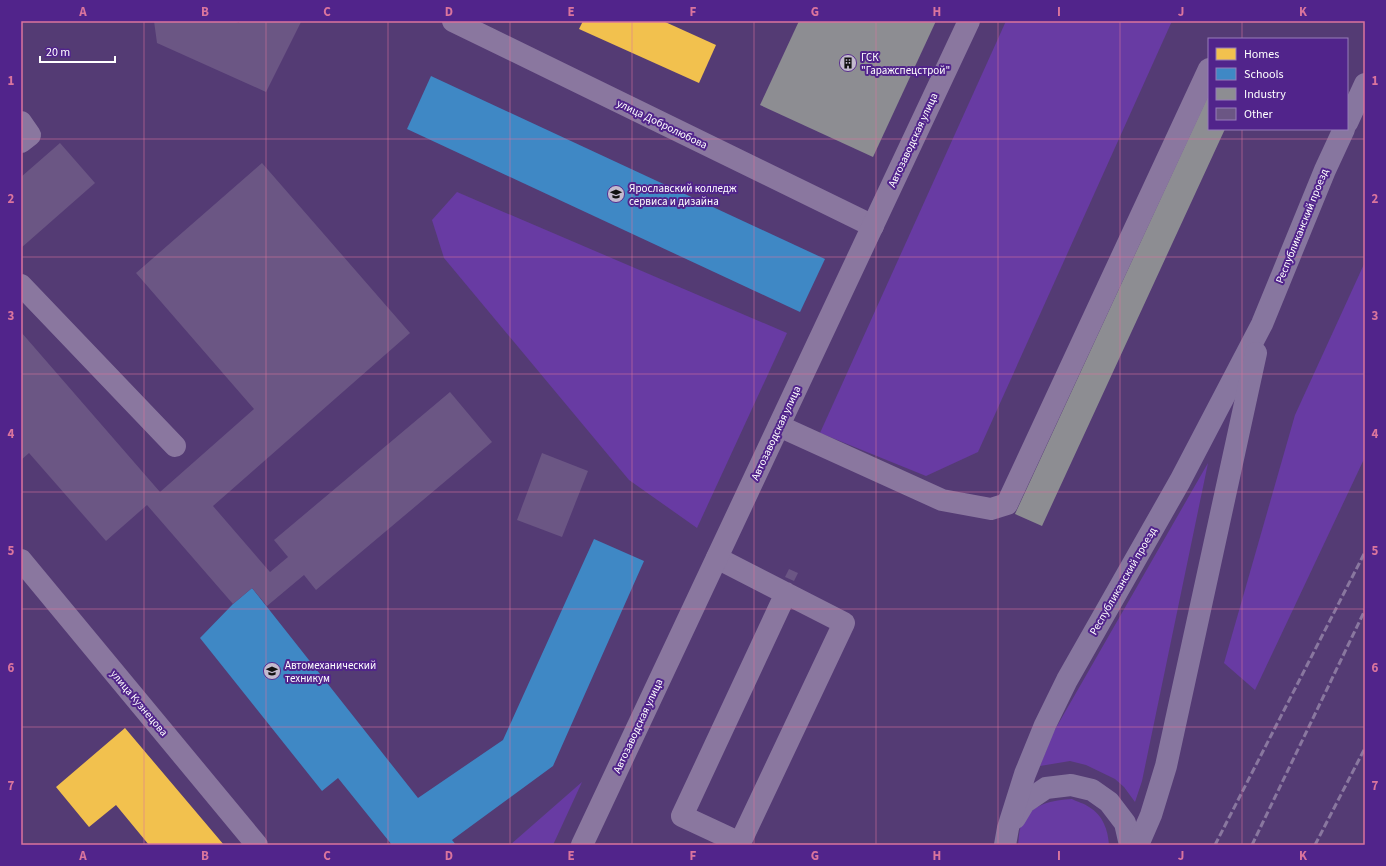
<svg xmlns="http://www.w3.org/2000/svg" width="1386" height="866" font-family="'Source Sans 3',sans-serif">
  <rect width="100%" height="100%" fill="#543b74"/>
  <g fill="#683ba3">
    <path d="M1006,21h166l-194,431 -52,24 -106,-43z"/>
    <path d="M457,192l330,141 -90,195 -68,-48 -185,-222 -12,-38z"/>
    <path d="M1365,262v195l-110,233 -31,-27 71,-248z"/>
    <path d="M1208,463l-66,318 -7,21 -11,-15 -9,-8 -29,-14 -16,-4 -30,5 13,-33z"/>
    <path d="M582,782l-29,63h-43z"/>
    <path d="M1072,799c5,3 12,4 17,8 14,8 19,23 20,38h-91c1,-7 1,-16 4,-22 9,-19 31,-23 50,-24z"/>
  </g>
  <g fill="#f2c14e">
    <path d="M583,21h80l53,24 -17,38 -120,-54z"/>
    <path d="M125,728l99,117h-75l-33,-40 -27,22 -33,-40z"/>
  </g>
  <g fill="#3f88c5">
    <path d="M431,76l394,183 -25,53 -393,-183z"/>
    <path d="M594,539l50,22 -91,205 -101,74 4,5h-64l-54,-67 -16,13 -122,-153 33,-34 19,-16 166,210 85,-58z"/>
  </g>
  <g fill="#8d8d92">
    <path d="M799,21h137l-63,136 -113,-52z"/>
    <path d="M1209,94v35h16l-183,397 -27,-12z"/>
  </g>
  <g fill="#6b5684">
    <path d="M154,21h80l5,2 1,-2h58l3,1 -35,70 -109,-49z"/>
    <path d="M60,143l35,40 -74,65v-71z"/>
    <path d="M262,163l148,170 -197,173 57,66 18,-15 -14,-17 176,-148 42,50 -176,148 -12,-15 -37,31 -15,-18 -19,16 -86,-99 -41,36 -77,-88 -8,7v-128l139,160 94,-83 -118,-136z"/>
    <path d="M542,453l46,18 -26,66 -45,-17z"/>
    <path d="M789,569l9,4 -4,8 -9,-4z"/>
  </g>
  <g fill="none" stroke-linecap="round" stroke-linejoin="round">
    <g stroke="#8a779f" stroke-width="22">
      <path d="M453,21l420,205"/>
      <path d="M21,122l9,13 -9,7"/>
      <path d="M21,285l154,161"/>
      <path d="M779,426l163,74 49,9 16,-5 202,-435"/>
      <path d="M717,558l127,65 -104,220 -58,-27 104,-223"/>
      <path d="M21,560l236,285"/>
      <path d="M582,845l387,-824"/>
    </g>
    <g stroke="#87769f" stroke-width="22">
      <path d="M1347,123l18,-39"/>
      <path d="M1015,818l9,-15 22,-15 25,-3 21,5 17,12 16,21 5,22"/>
      <path d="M1005,845l3,-17 17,-54 20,-49 22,-45 113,-199 82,-157 63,-154 19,-41"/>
      <path d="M1138,845l13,-30 15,-49 90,-413"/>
    </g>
    <g stroke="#89779f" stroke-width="3" stroke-dasharray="7 3" stroke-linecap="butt">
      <path d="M1215,845l150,-293"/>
      <path d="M1252,845l113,-235"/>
      <path d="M1315,845l50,-97"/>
    </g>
  </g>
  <path fill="none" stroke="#da749d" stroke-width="1" stroke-opacity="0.55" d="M144,21v824M266,21v824M388,21v824M510,21v824M632,21v824M754,21v824M876,21v824M998,21v824M1120,21v824M1242,21v18M1242,129v716M21,139h1344M21,257h1344M21,374h1344M21,492h1344M21,609h1344M21,727h1344"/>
  <defs>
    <g id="building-disc" transform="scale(0.9)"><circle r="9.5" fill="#c3bace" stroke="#51248b"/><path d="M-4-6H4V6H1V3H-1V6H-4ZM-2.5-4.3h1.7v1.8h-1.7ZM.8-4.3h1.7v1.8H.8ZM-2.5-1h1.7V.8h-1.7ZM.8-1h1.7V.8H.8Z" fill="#111"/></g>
    <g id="university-disc" transform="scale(0.9)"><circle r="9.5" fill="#c3bace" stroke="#51248b"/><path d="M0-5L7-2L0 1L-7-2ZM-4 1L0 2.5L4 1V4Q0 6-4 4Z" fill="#111"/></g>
  </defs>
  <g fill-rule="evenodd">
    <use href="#building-disc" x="848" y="63"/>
    <use href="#university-disc" x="616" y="194"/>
    <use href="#university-disc" x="272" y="671"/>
  </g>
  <g text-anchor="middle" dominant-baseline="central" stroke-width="4" stroke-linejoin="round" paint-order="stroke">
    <g font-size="11" fill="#fff" stroke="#51248b" text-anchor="start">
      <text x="861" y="57">ГСК<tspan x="861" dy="13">"Гаражспецстрой"</tspan></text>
      <text x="629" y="188">Ярославский колледж<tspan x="629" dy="13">сервиса и дизайна</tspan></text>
      <text x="285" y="665">Автомеханический<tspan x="285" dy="13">техникум</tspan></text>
    </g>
    <g font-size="11" fill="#fff" stroke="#51248b">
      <text transform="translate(662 124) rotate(26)">улица Добролюбова</text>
      <text transform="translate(913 140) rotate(-65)">Автозаводская улица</text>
      <text transform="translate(1302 226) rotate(-68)">Республиканский проезд</text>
      <text transform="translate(776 433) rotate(-65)">Автозаводская улица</text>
      <text transform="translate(1123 581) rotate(-60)">Республиканский проезд</text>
      <text transform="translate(139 703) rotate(50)">улица Кузнецова</text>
      <text transform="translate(638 726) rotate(-65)">Автозаводская улица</text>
    </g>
  </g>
  <rect width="1386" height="866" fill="none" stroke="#51248b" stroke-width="44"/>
  <rect x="1208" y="38" width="140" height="92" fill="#51248b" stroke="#977cb9"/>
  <rect x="1216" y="48" width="20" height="12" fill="#f2c14e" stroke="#977cb9"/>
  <text x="1244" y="58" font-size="12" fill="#ffffff">Homes</text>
  <rect x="1216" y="68" width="20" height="12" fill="#3f88c5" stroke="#977cb9"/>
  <text x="1244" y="78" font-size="12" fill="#ffffff">Schools</text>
  <rect x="1216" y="88" width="20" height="12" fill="#8d8d92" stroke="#977cb9"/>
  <text x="1244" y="98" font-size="12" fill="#ffffff">Industry</text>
  <rect x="1216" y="108" width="20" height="12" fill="#6b5684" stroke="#977cb9"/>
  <text x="1244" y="118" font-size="12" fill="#ffffff">Other</text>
  <path d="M40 56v6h75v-6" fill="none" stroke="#ffffff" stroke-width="2"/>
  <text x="46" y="56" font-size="12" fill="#ffffff" stroke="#51248b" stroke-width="3" paint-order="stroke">20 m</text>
  <rect x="22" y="22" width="1342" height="822" fill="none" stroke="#da749d" stroke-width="1.5"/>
  <g font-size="13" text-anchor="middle" font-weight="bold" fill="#da749d">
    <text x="83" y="16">A</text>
    <text x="205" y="16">B</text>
    <text x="327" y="16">C</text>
    <text x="449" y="16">D</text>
    <text x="571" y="16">E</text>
    <text x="693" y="16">F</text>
    <text x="815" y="16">G</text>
    <text x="937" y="16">H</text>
    <text x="1059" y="16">I</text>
    <text x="1181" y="16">J</text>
    <text x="1303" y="16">K</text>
    <text x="11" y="85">1</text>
    <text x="1375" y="85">1</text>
    <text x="11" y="203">2</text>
    <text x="1375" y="203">2</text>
    <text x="11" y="320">3</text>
    <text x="1375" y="320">3</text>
    <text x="11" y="438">4</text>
    <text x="1375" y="438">4</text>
    <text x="11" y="555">5</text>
    <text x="1375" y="555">5</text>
    <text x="11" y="672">6</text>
    <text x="1375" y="672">6</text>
    <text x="11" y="790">7</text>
    <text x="1375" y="790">7</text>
    <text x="83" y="860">A</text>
    <text x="205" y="860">B</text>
    <text x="327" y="860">C</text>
    <text x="449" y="860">D</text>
    <text x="571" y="860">E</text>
    <text x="693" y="860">F</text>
    <text x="815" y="860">G</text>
    <text x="937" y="860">H</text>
    <text x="1059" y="860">I</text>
    <text x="1181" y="860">J</text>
    <text x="1303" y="860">K</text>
  </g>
</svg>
